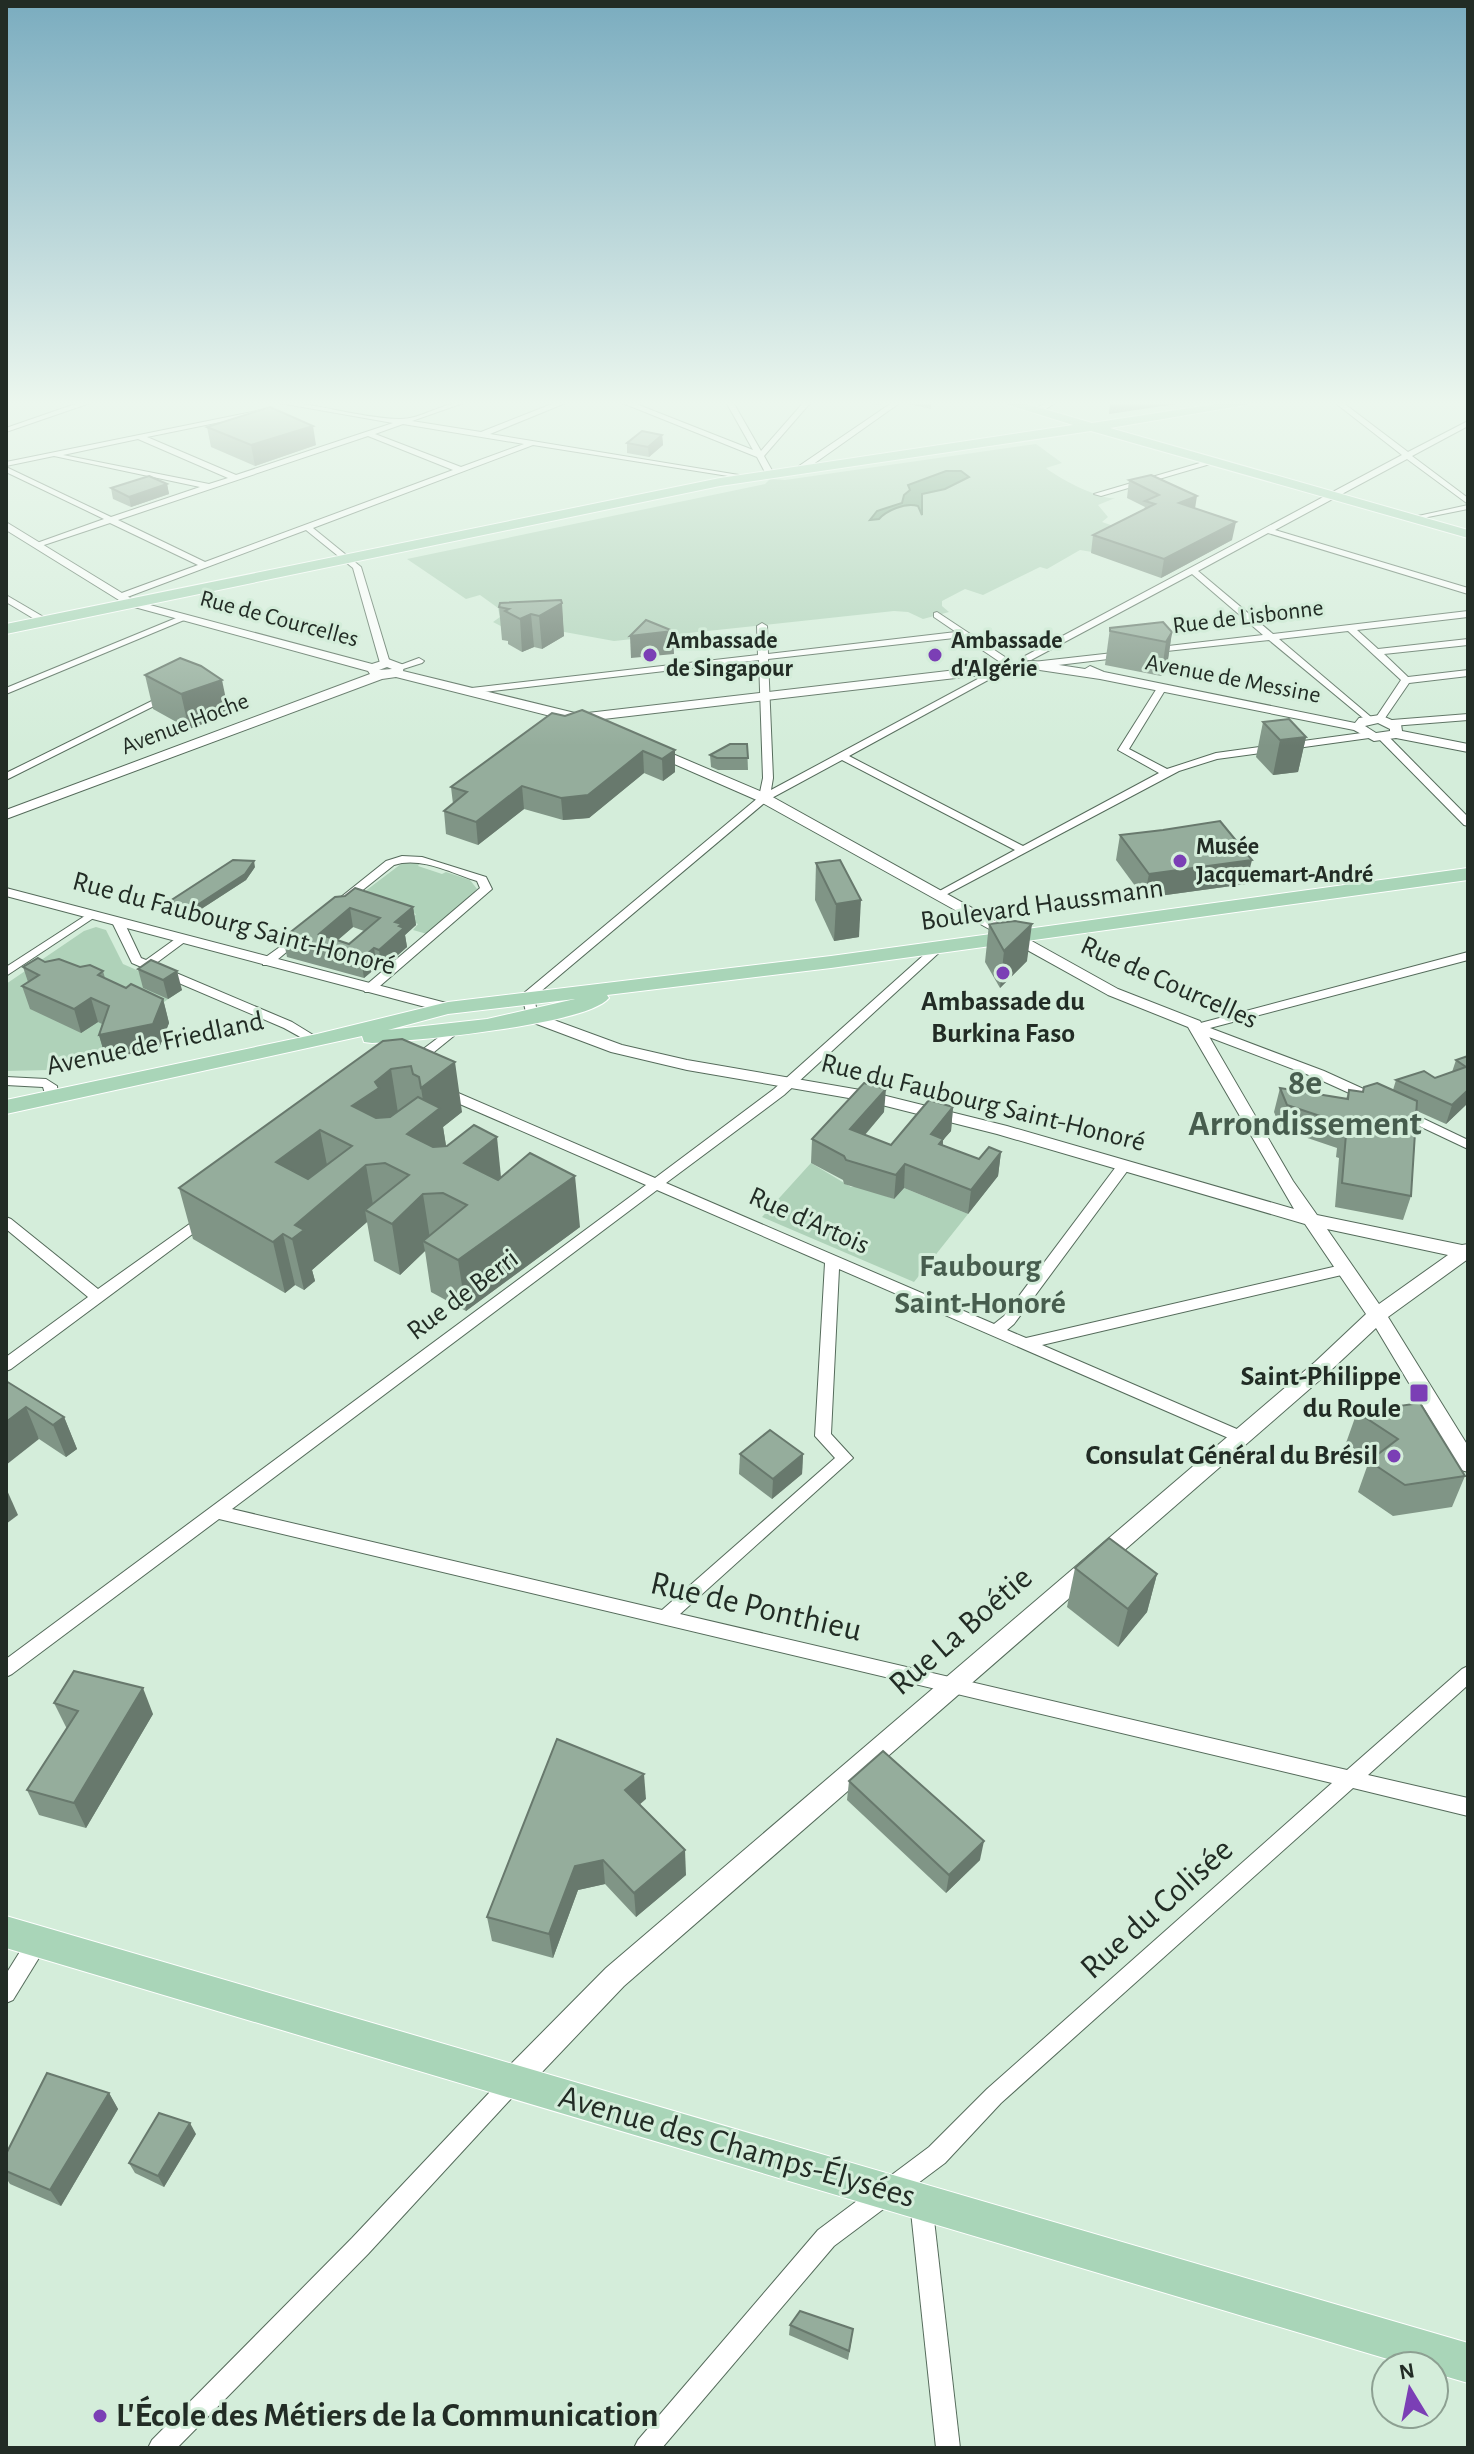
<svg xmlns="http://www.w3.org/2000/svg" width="1474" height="2454" font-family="'Alegreya Sans',sans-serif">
  <rect width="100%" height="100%" fill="#d4edda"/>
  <g fill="#afd2b9">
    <path d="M1036,444l26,19 -16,5c12,10 54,32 69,30l-17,7 10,12 -6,5 58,20 -62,11 -18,-3 -33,19 -7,-2 -57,28 -18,-6 -23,12v5l7,6 -26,7 -15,-7 -14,-1 -280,30 -66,-12 -30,6 -25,-13 7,-5 -2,-9 -18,-13 -14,4 -59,-40 358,-75 5,-5 15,1z"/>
    <path d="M414,861l6,2 -2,3 24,8 4,-2 24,8 7,9 -50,45 -14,-4 5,-6 -8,-3 6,-7 -43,-15 -9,-7 37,-28z"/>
    <path d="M96,927l10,3 17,34 59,26 -68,45 -8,24 -57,11 -43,1v-87l78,-53z"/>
    <path d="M811,1163l40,24 7,-1 36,13 10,-11 64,26 -54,68 -152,-65z"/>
  </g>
  <path fill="#75a182" stroke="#5c7e66" stroke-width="2" d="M946,471h15l8,6 -24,12 -23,5v21l-4,-9c-13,-4 -32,5 -39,13l-9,1 7,-9 25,-8 2,-8 6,-5 -2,-5z"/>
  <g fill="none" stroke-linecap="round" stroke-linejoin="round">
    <g stroke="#556b5b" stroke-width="2">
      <g id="minor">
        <path d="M81,402h12l-87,30v-4z"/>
        <path d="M274,402c42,0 83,16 125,17 21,1 44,-17 67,-17l-54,19 69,11 76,-30h11l-78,32 261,43 -4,2 -214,-34 -220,83 48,39 29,96 -5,3 -5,-3 -27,-95 -47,-38 -184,69 -4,-3 1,-2 79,-29 -88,-42 -69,23 -7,-2 70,-25 -98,-47v-5l105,50 89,-30 -146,-31 -48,10v-4l261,-53v4h-3l-117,24 89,38 157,-52zM403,424l121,20 -63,23 -86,-33zM368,436l85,34 -248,92 -87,-42zM138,439l90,39 -19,6 -146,-29z"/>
        <path d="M620,402h11l122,48 -27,-48h7l28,49 43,-49h7l-47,54 10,18 -4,2h-3l-10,-19z"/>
        <path d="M893,402h8l-96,68h-6v-4z"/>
        <path d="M1047,402h10l-18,11 -7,-2z"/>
        <path d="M1334,402h8l66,50 60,-31v5l-56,30 56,42v6l-61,-45 -132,71 193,58v6l-200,-61 -70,38 75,63 195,-23v6l-111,13 21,19 90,-10v6l-84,9 24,23 60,-7v6l-59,7 -26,38 -3,1 -5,-3 26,-39 -53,-49 -69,8 92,78 2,2 -5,3 -99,-82 -121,13v-4l3,-1 112,-13 -71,-61 -161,86h-6v-4l377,-201z"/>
        <path d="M1210,460l7,2 -116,34 -7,-2z"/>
        <path d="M1468,505v4l-55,11 -4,-2z"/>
        <path d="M6,595l41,24 2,2 -8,2 -35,-21z"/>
        <path d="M937,612l71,47 2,9 -161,88 174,90 136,-73 -41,-23 41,-65 8,2 -38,62 38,20 49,-16 153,-21 5,3 -5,3 -152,21 -38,12 -241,128 -6,-3 2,-2 81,-44 -173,-90 -74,40 -234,197 4,20 -6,4 -4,-1 -6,-24 2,-3 235,-196 4,-19 -4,-118 -293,34 -3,-1v-4l295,-34 -1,-29 5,-3 5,3 1,28 188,-22 -22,-15v-4zM963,637l37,25v5l-229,123 2,-12 -5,-119z"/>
        <path d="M181,616l8,2 -183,76v-6z"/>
        <path d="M1122,652l3,1v4l-92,11 -5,-3 5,-3z"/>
        <path d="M419,658l5,3 -2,2 -22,7 -5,-3z"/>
        <path d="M166,694l8,2 -168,84v-7z"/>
        <path d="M1468,714v6l-76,6 -5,-3 5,-3z"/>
        <path d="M1383,734l4,1 81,82v9l-4,-1 -85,-86 -1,-2z"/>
        <path d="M402,856l20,1 64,20 6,12 -119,103h-8l-2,-3 2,-3 115,-98 -3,-7c-25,-8 -57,-25 -83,-16l-45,36h-8v-4l45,-36z"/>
        <path d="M91,912l4,1v4l-89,59v-9z"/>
        <path d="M118,919l6,3 17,36 5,2 32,-23h8v4l-31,23 137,58 31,19 -6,4 -4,-1 -29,-16 -152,-65 -20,-41z"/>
        <path d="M298,934l4,1v4l-31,26h-8v-6z"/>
        <path d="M939,943l6,4 -2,2 -159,146 -118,88 328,141 10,-8 114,-152h10l2,3 -2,3 -114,154 -7,6 19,8 320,-74 7,5 -7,5 -304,71 204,88 2,4 -2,4 -6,2 -401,-174 -8,165 22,24 -173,156 667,156 115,-101 6,-3v19l-100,90 100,23v18l-115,-28 -352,315 -56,60 -111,83 -172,202h-28l4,-8 180,-210 111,-83 58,-58 345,-306 -1113,-264 -207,155 -6,3v-18l640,-474 -207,-90 -1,-3 1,-3h10l206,89 119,-89 161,-144zM657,1190l168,73 -10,173 20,22 -173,152 -430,-101z"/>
        <path d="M1468,952v8l-258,68 114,43 55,25 1,3 -1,3h-10l-55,-25 -121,-46 -2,-3 2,-3z"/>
        <path d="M451,1028l4,1 2,3 -2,3 -37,30h-8l-2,-3 2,-3z"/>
        <path d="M6,1077l40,2 11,7 1,11 -6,4 -5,-1 -4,-13 -37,-2z"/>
        <path d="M1401,1108l67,32v9l-72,-34 -2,-3 2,-3z"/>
        <path d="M205,1213l5,2 2,3 -2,3 -199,148 -5,2v-14l82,-60 -82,-68v-12l5,2 87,70z"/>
        <path d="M38,1931l7,3 3,7 -3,7 -32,52 -7,3v-29l25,-40z"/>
        <path d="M512,2073l7,3 3,7 -3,7 -151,164 -191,194h-29l4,-8 200,-202 153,-162z"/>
        <path d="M921,2191l8,3 3,8 28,246h-24l-26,-246 3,-8z"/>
      </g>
    </g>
    <g stroke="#556b5b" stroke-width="2">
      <g id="tertiary">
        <path d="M6,522l129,79 237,63 16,-5 16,6 -1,6 176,43 454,-53 52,8 5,-3 14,6 251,51 4,-5 21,-3 21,9 1,7 66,13v8l-72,-14 -22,3 -20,-11 -254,-51 -67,-10 -438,51 -1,5 -4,1 -194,-49 -14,2 -376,140v-9l364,-136 -2,-3 -241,-66 -121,-75zM387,667l5,2 -13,1zM1378,723l12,6v2l-14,2 -11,-7z"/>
        <path d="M654,746l115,49 349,194 82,32 93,160 24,34 145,30 6,-1v15l-80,58 80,129v26l-7,-2 -85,-142 -47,44 -705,614 -100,105 -10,3 -10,-3 -3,-10 3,-10 102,-103 709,-606 51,-48 -61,-90 -308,-90 -131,-33 -179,-31 -76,-18 -85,-32 -2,-3 8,-5 90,33 65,15 179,31 141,35 287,83 -106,-182 -80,-32 -349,-194 -110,-48 -2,-3zM1327,1229l121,26 -69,49z"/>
        <path d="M6,888l448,117 2,3 -8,5 -442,-117z"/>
      </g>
    </g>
    <g stroke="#fff" stroke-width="2">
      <g id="primary">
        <path d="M999,402h21l72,21 137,-21h34l-153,26 358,102v8l-377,-107 -371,55 -714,148v-10l714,-146 353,-53z"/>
        <path d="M1468,868v12l-637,88 -224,27 2,3c-22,27 -196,43 -237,45l-8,-1 -2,-6 -356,78v-14l311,-66 131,-32 383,-46zM575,999l-88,20 -99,11 60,-16z"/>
        <path d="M6,1916l1462,427v40l-34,-10v-7h-23l-1405,-418z"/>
      </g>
    </g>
    <use href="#minor" fill="#fff" fill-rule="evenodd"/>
    <use href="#tertiary" fill="#fff" fill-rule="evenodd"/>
    <use href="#primary" fill="#a9d5b8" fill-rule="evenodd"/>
  </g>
  <g fill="#809586" fill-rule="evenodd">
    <path d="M861,402h23l-5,3z"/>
    <path d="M903,402h28v7l-27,-6z"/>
    <path d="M207,427l109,18 -61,21 -44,-19z"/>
    <path d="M662,435l1,10 -14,12 -22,-4v-10z"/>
    <path d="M1129,480l66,28 37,32 -71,38 -70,-25 2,-18 51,-26 1,-2 -18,-9z"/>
    <path d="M167,484l2,10 -38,13 -18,-8 -2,-11z"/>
    <path d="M561,600l3,36 -22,13 -8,-2 -12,5 -14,-8v-3l-6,-1 -3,-33z"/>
    <path d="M1110,628l62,4 -5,34 -6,10 -56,-11z"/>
    <path d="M145,675l84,39 -40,15 -36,-20z"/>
    <path d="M552,713l123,37v22l-12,9 -19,-8 -55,45 -26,2 -39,-11 -46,36 -32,-11 -2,-23 9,-7 -2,-17z"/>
    <path d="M1263,722l43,15 -8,35 -25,3 -17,-18z"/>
    <path d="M747,744l1,26h-30l-7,-3 -1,-12z"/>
    <path d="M1120,835l126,49 -102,14 -28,-38z"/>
    <path d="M816,863l43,74 -25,4 -19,-41z"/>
    <path d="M255,867l-9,13 -54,35 -21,-8 -1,-6z"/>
    <path d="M335,897l78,10 3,18 -11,10 2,12 -25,22 -5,-2 -13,11 -77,-21 -4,-19zM353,927l11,4 -15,13 -11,-4z"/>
    <path d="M989,924l38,37 -27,27 -15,-26z"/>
    <path d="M151,960l31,30 -14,9 -25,-11 -5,-19z"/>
    <path d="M45,962l58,9 2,7 21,10 37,11 6,24 -10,25 -53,11 -7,-24 3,-11 -4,-2 -17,11 -51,-24 -8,-23 6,-4 -5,-15z"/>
    <path d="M383,1041l79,71 -19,15 3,19 55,32 79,49 -114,84 -35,-19 -6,-41 -25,24 -26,-14 -7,-39 -55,48 3,11 -11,9 -9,-5 -10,8 -92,-54 -14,-51z"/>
    <path d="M1468,1056v47l-22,21 -29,-13 -6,85 -8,24 -68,-13 4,-49 -3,-1 1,-9 -56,-19 -7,-17 6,-24 66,11 3,-9 14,2 1,-5 29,3 3,-10 39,-2 17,-6 4,-12z"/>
    <path d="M953,1107l-2,24 -8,9v5l36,14 22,-7 -3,24 -30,38 -64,-26 -10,11 -50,-15 -1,-4 -32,-17 1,-24 72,-27 -19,23 26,10z"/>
    <path d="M6,1381l58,36 13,32 -11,8 -27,-18z"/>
    <path d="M1357,1412l108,64 -13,31 -59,9 -35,-24 11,-31 2,-1 -25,-17z"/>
    <path d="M740,1454h63l-1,20 -30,25 -33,-25z"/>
    <path d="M1075,1568l82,6 -10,38 -29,35 -51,-40z"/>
    <path d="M54,1703l99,11 -67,114 -47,-13 -12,-25 40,-61z"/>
    <path d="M849,1781l131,79 -34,33 -99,-93z"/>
    <path d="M646,1799l-6,5 46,71 -50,42 -31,-33 -27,6 -25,68 -61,-17 -5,-24z"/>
    <path d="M109,2093l9,16 -57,97 -51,-22 -4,-6v-24z"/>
    <path d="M196,2134l-32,53 -29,-14 -6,-10z"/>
    <path d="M790,2325l62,13 -4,22 -59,-25z"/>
  </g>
  <g fill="#68796d">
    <path d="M1110,402h80l-81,12z"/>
    <path d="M313,426l3,19 -61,21 -4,-21z"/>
    <path d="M662,435l1,10 -14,12 -1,-10z"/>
    <path d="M167,484l2,10 -38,13 -2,-10z"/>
    <path d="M1197,496l-3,19 -15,-12z"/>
    <path d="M1236,522l-4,18 -71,38 3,-19z"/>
    <path d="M562,603l2,33 -22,13 -3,-33z"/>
    <path d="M531,614l3,33 -12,5 -2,-33z"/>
    <path d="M673,631l1,23 -43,4 -1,-22z"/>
    <path d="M1172,632l-5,34 -6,10 5,-34z"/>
    <path d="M222,680l7,34 -40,15 -8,-35z"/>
    <path d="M1306,737l-8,35 -25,3 7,-35z"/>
    <path d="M675,750v22l-12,9 -1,-22z"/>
    <path d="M643,751l1,22 -55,45 -26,2 -2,-22z"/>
    <path d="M522,786l2,23 -46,36 -2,-23z"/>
    <path d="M1252,860l-6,24 -102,14 5,-24z"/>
    <path d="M254,861l1,6 -9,13 -54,35 -1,-6z"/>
    <path d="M861,900l-2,37 -25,4 2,-37z"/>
    <path d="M413,907l3,18 -11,10 2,12 -25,22 -3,-19 16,-28z"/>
    <path d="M350,908l3,19 -27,23 -7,-16z"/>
    <path d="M1032,924l-5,37 -27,27 4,-37z"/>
    <path d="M374,948l3,19 -13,11 -3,-19z"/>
    <path d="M177,971l5,19 -14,9 -5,-19z"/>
    <path d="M91,998l7,24 -17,11 -7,-24z"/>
    <path d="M163,999l6,24 -10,25 -53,11 -7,-24z"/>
    <path d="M455,1062l7,50 -19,15 5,31 -41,-24 19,-14 -5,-32z"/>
    <path d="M391,1069l8,50 -13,10 -34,-23 23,-24z"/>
    <path d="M886,1089l-2,23 -35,41 1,-24z"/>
    <path d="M1468,1090v13l-22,21 6,-19z"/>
    <path d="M953,1107l-2,24 -8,9 -2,23 -10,-29z"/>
    <path d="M320,1130l10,50 -43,33 -11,-51z"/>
    <path d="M497,1137l5,50 -38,-24z"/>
    <path d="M1001,1152l-3,24 -30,38 3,-24z"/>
    <path d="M905,1164l-1,24 -10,11 2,-24z"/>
    <path d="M366,1165l9,51 -10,-6 2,12 -55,48 3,11 -11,9 -12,-51 3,-14z"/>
    <path d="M575,1176l5,51 -114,84 -8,-51z"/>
    <path d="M423,1194l8,51 -8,-4 2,10 -25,24 -8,-51z"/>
    <path d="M283,1234l12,51 -10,8 -12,-51z"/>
    <path d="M26,1407l13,32 -33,26v-43z"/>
    <path d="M64,1417l13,32 -11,8 -13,-32z"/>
    <path d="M803,1454l-1,20 -30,25 1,-20z"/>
    <path d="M6,1488l12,27 -12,9z"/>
    <path d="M1157,1574l-10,38 -29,35 10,-38z"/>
    <path d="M143,1688l10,26 -67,114 -12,-25z"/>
    <path d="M644,1774l2,25 -19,16 -2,-25z"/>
    <path d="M984,1841l-4,19 -34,33 3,-18z"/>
    <path d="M685,1850l1,25 -50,42 -2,-24z"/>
    <path d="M603,1860l2,24 -27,6 -25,68 -4,-24 26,-68z"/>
    <path d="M109,2093l9,16 -57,97 -11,-16z"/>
    <path d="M190,2123l6,11 -32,53 -6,-11z"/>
  </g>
  <g fill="#95ad9c" stroke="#68796d" stroke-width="2" fill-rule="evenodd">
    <path d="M270,407l43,19 -62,19 -44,-18z"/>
    <path d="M642,431l20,4 -14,12 -21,-4z"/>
    <path d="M1151,475l46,21 -18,7 57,19 -72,37 -71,-24 62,-31 -10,-3 14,-6 -30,-15z"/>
    <path d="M149,476l18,8 -38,13 -18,-9z"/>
    <path d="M561,600l1,3 -23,13 -8,-2 -11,5 -15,-8 4,-2 -10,-2 1,-4z"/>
    <path d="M646,620l27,11 -43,5z"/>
    <path d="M1163,622l9,10 -6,10 -56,-11v-3z"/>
    <path d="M180,658l21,8 21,14 -41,14 -36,-19z"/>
    <path d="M582,710l93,40 -13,9 -19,-8 -55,44 -27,3 -39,-12 -46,36 -32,-11 23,-19 -16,-5 101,-74 13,3z"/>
    <path d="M1289,719l17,18 -26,3 -17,-18z"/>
    <path d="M730,744h17l1,14h-31l-7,-3z"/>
    <path d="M1220,821l32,39 -103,14 -29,-39 43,-5z"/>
    <path d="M233,860l21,1 -9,13 -54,35 -21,-8z"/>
    <path d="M840,860l21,40 -25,4 -20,-41z"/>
    <path d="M355,888l58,19 -18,15 7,2 -3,2 5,2 -25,22 -5,-2 -13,11 -78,-21 52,-41 10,-1zM350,908l30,10 -31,26 -30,-10z"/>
    <path d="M1015,921l17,3 -28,27 -15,-27z"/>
    <path d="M38,958l7,4 14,-3 21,8 10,-2 13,6 -5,4 28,13 5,-4 32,15 -10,25 -54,11 10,-29 -18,-8 -17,11 -52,-23 17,-11 -16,-8z"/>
    <path d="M151,960l26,11 -14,9 -25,-11z"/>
    <path d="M402,1039l53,23 -34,26 -2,-11 -6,-3 -2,-8 -20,3 -16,13 4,6 -27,18 24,12 14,-1 28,-20 22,11 -33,26 26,13 14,-1 27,-21 23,12 -33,26 34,17 32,-27 45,23 -117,84 -35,-19 44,-36 -24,-12 -20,1 -31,30 -27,-14 44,-35 -24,-12 -19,2 -71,60 9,5 -12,9 -9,-5 -10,8 -94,-54 204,-147zM320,1130l32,16 -44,33 -32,-17z"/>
    <path d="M1468,1056v34l-16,15 -56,-25 28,-9 11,7 31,-11 -10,-7z"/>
    <path d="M864,1083l22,6 -36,40 41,16 38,-45 24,7 -22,27 12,5 -4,5 40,15 10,-12 12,5 -30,38 -66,-26 -9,11 -50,-15 -2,-4 -32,-17z"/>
    <path d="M1377,1083l40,18 -6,95 -69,-13 4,-49 -3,-1 1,-9 -57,-19 -7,-17 68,11 1,-9 14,2 1,-5z"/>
    <path d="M6,1381l58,36 -11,8 -27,-18 -20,15z"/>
    <path d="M1420,1403l45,73 -60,9 -36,-24 29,-22 -41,-27z"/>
    <path d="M770,1430l33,24 -30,25 -33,-25z"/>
    <path d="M1109,1538l48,36 -29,35 -53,-41z"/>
    <path d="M74,1671l69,17 -69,115 -47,-13 51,-79 -24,-8z"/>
    <path d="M557,1739l87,35 -19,16 60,60 -51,43 -31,-33 -28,6 -26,68 -62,-17z"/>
    <path d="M883,1751l101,90 -35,34 -100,-94z"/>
    <path d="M47,2073l62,20 -59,97 -44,-19v-17z"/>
    <path d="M159,2113l31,10 -32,53 -29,-13z"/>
    <path d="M800,2311l53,18 -4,22 -59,-26z"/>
  </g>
  <linearGradient id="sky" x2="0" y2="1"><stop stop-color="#7aacbf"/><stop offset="0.54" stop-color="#ecf7ee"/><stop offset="1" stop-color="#ecf7ee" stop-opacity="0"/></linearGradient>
  <rect width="1474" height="746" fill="url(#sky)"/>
  <g fill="#7b3fb5" stroke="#d4edda" stroke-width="3">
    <circle cx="650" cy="655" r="8"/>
    <circle cx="935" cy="655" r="8"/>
    <circle cx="1180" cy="861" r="8"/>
    <circle cx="1003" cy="973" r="8"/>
    <rect x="1409" y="1383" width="20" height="20" rx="4"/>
    <circle cx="1394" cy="1456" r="8"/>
    <circle cx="100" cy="2416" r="8"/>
  </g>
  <g text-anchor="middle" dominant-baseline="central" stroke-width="6" stroke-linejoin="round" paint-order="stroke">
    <g font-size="24" fill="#222c25" stroke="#d4edda">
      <text transform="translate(1248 617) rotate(-7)">Rue de Lisbonne</text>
      <text transform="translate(279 619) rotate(15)">Rue de Courcelles</text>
      <text transform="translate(1233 679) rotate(11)">Avenue de Messine</text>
      <text transform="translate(185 724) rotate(-21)">Avenue Hoche</text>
    </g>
    <g font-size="24" font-weight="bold" fill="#222c25" stroke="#d4edda" text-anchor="start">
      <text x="666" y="641">Ambassade<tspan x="666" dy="28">de Singapour</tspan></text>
      <text x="951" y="641">Ambassade<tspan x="951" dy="28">d'Algérie</tspan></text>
      <text x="1196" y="847">Musée<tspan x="1196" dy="28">Jacquemart-André</tspan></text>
    </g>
    <g font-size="28" fill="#222c25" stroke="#d4edda">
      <text transform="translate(1042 905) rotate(-8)">Boulevard Haussmann</text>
      <text transform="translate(234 924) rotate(15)">Rue du Faubourg Saint-Honoré</text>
      <text transform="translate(1169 983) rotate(24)">Rue de Courcelles</text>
      <text transform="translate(155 1044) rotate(-12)">Avenue de Friedland</text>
      <text transform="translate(983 1103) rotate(14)">Rue du Faubourg Saint-Honoré</text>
      <text transform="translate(809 1221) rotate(24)">Rue d'Artois</text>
      <text transform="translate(463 1295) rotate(-37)">Rue de Berri</text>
    </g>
    <g font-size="28" font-weight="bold" fill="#222c25" stroke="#d4edda" text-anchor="end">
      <text x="1003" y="1002" text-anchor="middle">Ambassade du<tspan x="1003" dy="32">Burkina Faso</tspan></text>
      <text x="1401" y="1377">Saint-Philippe<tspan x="1401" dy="32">du Roule</tspan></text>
      <text x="1378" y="1456">Consulat Général du Brésil</text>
    </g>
    <g font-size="32" font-weight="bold" fill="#475d4e" stroke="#d4edda">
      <text x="980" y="1266">Faubourg<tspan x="980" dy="37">Saint-Honoré</tspan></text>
    </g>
    <g font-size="34" fill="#222c25" stroke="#d4edda">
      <text transform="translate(756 1607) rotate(13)">Rue de Ponthieu</text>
      <text transform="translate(961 1631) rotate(-41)">Rue La Boétie</text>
      <text transform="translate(1157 1909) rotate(-42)">Rue du Colisée</text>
      <text transform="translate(737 2147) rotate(16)">Avenue des Champs-Élysées</text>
    </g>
    <g font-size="34" font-weight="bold" fill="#222c25" stroke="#d4edda" text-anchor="start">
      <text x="116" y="2416">L'École des Métiers de la Communication</text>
    </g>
    <g font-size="36" font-weight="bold" fill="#475d4e" stroke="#d4edda">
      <text x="1305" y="1083">8e<tspan x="1305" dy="41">Arrondissement</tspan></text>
    </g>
  </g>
  <rect width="1474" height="2454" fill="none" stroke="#222c25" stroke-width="16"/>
  <g transform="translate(1410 2390) rotate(350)"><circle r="38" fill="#d4edda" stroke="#8da092" stroke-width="2"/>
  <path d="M0-6L14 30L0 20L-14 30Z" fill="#7b3fb5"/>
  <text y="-12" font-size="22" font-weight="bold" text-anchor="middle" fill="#222c25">N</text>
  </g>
</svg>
